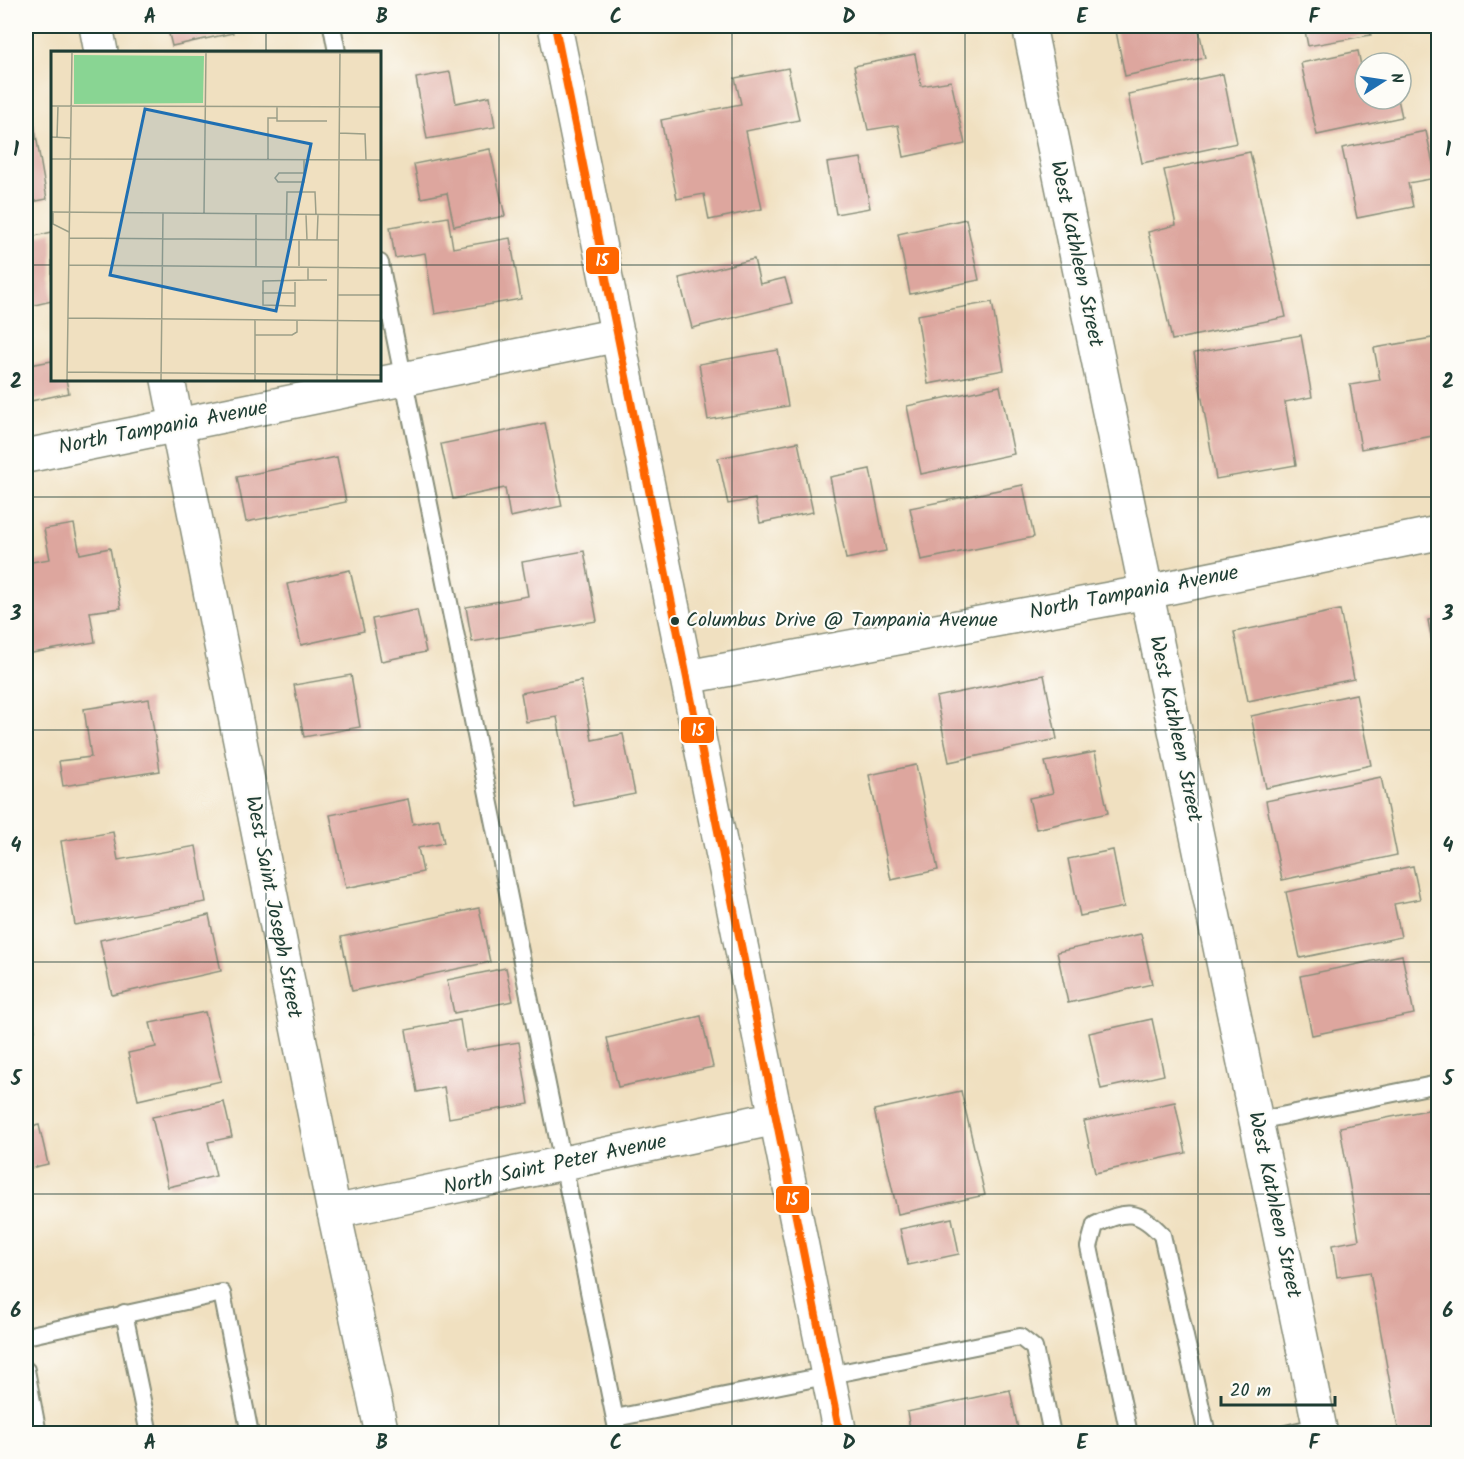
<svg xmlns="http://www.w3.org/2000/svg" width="1464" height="1459" font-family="Kalam,sans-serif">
  <rect width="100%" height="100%" fill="#fdfcf7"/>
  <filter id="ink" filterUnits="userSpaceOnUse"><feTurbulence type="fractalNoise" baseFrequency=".0167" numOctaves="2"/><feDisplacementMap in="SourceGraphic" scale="12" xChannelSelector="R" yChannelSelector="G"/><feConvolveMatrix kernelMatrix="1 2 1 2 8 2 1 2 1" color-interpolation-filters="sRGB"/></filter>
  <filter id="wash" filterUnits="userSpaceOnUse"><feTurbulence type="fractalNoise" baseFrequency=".008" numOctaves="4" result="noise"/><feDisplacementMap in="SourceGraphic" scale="24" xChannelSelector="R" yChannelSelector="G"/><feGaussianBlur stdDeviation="1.35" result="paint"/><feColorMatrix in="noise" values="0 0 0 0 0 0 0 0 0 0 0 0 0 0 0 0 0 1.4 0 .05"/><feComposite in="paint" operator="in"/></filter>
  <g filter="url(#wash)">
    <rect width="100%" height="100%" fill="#f0e0c0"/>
    <g id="blocks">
      <g fill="#dda69e">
        <path d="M167,26h65l1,7 -61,13z"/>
        <path d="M872,26h38v1l-36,7z"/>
        <path d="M1115,26h83l7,32 -80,18z"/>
        <path d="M1304,26h65l2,9 -63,11z"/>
        <path d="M1358,51l5,24h2v24h33l4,18 -85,18 -16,-72z"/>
        <path d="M915,54l6,32 30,-5 14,63 -61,13 -6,-32 -30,5 -14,-64z"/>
        <path d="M788,68l11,52 -53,11 16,78 -53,11 -5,-26 -27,5 -16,-79 80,-16 -6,-26z"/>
        <path d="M450,72l6,31 34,-7 5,31 -68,12 -11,-61z"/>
        <path d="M1223,74l14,69 -95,20 -14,-69z"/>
        <path d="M26,106h5l16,93 -21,4z"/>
        <path d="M1426,131l10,47 -28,5 5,24 -56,11 -15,-70z"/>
        <path d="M490,149l15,67 -51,10 -7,-33 -26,5 -7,-34z"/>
        <path d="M1250,152l36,165 -114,23 -24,-108 28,-7 -12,-55z"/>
        <path d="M861,158l9,50 -34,6 -9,-51z"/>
        <path d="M448,217l5,31 57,-10 11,61 -86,15 -10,-61 -30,5 -5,-31z"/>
        <path d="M966,219l13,61 -69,14 -12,-60z"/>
        <path d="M52,232v69l-26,6v-69z"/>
        <path d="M754,259l6,25 25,-6 7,25 -100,25 -13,-50z"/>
        <path d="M992,302l12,68 -76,14 -11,-69z"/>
        <path d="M1301,335l11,62 -27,5 11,63 -80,14 -22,-126z"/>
        <path d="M1438,337v98l-77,14 -11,-64 30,-5 -6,-32z"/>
        <path d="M26,347l4,18 22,-4v19h14l3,13 -43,9z"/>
        <path d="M778,350l10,56 -80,14 -9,-56z"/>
        <path d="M1000,386l14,68 -93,20 -14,-68z"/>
        <path d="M545,423l17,83 -52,11 -5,-29 -52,11 -12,-55z"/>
        <path d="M798,442l15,70 -53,11 -5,-24 -27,5 -10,-46z"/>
        <path d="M337,457l9,45 -100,20 -9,-45z"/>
        <path d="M870,469l16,82 -40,8 -16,-82z"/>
        <path d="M1023,485l11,52 -113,23 -11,-52z"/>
        <path d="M74,524l6,30 30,-6 11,60 -31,4 5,30 -69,12v-29l4,-1 -4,-25v-36l24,-4 -6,-30z"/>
        <path d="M584,551l13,70 -125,21 -6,-35 62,-11 -6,-34z"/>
        <path d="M350,570l14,61 -63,14 -14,-61z"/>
        <path d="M417,610l9,42 -45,9 -9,-42z"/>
        <path d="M1340,610l14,69 -106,22 -14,-69z"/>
        <path d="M1438,618v50h-1l-9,-48z"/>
        <path d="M351,675l9,52 -56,10 -10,-52z"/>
        <path d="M1044,675l13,64 -108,23 -13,-65z"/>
        <path d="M581,681l11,59 31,-6 12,60 -61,12 -17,-89 -31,5 -5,-29z"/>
        <path d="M1356,694l15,71 -105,23 -15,-72z"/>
        <path d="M149,699l11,72 -97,15 -4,-25 32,-4 -7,-48z"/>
        <path d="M1095,752l13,61 -72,16 -7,-31 24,-5 -8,-31z"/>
        <path d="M916,765l22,105 -47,10 -22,-105z"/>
        <path d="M1381,777l16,78 -115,25 -16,-79z"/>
        <path d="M408,799l5,25 26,-5 5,24 -26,5 5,24 -77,16 -16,-73z"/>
        <path d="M113,832l5,28 78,-14 10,56 -131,23 -14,-84z"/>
        <path d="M1113,850l11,57 -44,9 -12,-57z"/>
        <path d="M1413,866l7,33 -26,5 7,33 -101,21 -14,-66z"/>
        <path d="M479,908l11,54 -138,29 -11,-54z"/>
        <path d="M209,915l12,56 -109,24 -12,-55z"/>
        <path d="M1141,934l11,50 -84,19 -11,-51z"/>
        <path d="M1402,955l12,59 -102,21 -12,-59z"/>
        <path d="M506,968l7,33 -59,12 -7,-33z"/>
        <path d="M26,990l9,41 -9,2z"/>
        <path d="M205,1012l16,69 -83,19 -10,-47 28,-6 -6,-24z"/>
        <path d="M701,1016l12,51 -95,20 -11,-49z"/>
        <path d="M1152,1019l12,56 -63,14 -12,-56z"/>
        <path d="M460,1020l5,31 54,-9 10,62 -80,14 -5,-31 -27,5 -11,-62z"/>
        <path d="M961,1091l24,104 -87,19 -24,-104z"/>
        <path d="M224,1102l8,35 -24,5 8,34 -48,11 -16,-70z"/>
        <path d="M1175,1102l11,51 -91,20 -11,-52z"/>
        <path d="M1438,1108v326h-39l-29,-162 -33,5 -5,-32 27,-5 -19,-113z"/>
        <path d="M39,1125l9,39 -22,5v-41z"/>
        <path d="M952,1218l7,36 -51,11 -8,-36z"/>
        <path d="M1010,1390l9,44h-108l-4,-22z"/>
      </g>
    </g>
  </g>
  <g filter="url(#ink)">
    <use href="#blocks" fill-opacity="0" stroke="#888e7a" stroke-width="1.5"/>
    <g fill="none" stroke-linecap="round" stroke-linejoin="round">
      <g stroke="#888e7a" stroke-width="20">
        <g id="lane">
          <path d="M332,26l5,26"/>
          <path d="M380,263l238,1171"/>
          <path d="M1257,1121l181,-37"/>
          <path d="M124,1313l25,121"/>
          <path d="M26,1336l196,-43 28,141"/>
          <path d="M26,1370l12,64"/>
          <path d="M615,1418l405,-81 14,11 18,86"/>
          <path d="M1129,1434l-40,-187 6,-22c31,-16 44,-15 67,10l45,199"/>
          <path d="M1286,1434l34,-8"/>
        </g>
      </g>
      <g stroke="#888e7a" stroke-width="36">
        <g id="street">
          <path d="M96,26l5,26"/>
          <path d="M1029,26l292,1408"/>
          <path d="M168,380l166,832 48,222"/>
          <path d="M26,456l592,-121"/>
          <path d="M687,677l460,-85 291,-59"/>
          <path d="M334,1212l442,-94"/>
        </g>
      </g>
      <g stroke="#888e7a" stroke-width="36">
        <path id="secondary" d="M555,26l285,1408"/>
      </g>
      <use href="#lane" stroke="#fff" stroke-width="16"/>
      <use href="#street" stroke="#fff" stroke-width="33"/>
      <use href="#secondary" stroke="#fff" stroke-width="33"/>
      <g stroke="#fdfcf7" stroke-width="12">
        <path id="bus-1" d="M555,26l285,1408"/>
      </g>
      <use href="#bus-1" stroke="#f60" stroke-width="8"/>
    </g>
  </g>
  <path fill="none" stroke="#1f3d34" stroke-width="1.5" stroke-opacity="0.55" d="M266,26v26M499,26v1408M732,26v1408M965,26v1408M1198,26v1408M26,265h26M380,265h1058M266,380v1054M26,497h1412M26,730h1412M26,962h1412M26,1194h1412"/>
  <circle fill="#1f3d34" stroke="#fdfcf7" stroke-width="2" cx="675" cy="621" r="5"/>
  <g text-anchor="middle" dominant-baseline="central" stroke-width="4.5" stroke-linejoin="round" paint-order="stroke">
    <g font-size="20" fill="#1f3d34" stroke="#fdfcf7" text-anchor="start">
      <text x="686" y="621">Columbus Drive @ Tampania Avenue</text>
    </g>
    <g font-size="21" fill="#1f3d34" stroke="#fdfcf7">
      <text transform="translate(1076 254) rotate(78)">West Kathleen Street</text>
      <text transform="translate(163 428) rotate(-11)">North Tampania Avenue</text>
      <text transform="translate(1134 593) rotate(-11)">North Tampania Avenue</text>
      <text transform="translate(1175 729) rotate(78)">West Kathleen Street</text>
      <text transform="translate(273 907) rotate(79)">West Saint Joseph Street</text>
      <text transform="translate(555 1165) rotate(-12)">North Saint Peter Avenue</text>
      <text transform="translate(1274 1205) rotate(78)">West Kathleen Street</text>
    </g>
  </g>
  <g transform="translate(51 51)">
    <rect width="330" height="330" fill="#f0e0c0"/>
    <path d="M23,4l130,1 -1,47 -129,1z" fill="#89d593"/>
    <path d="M125,14h16v23h-16z" fill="#89d593"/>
    <path fill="none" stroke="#9c9f88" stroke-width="1.5" d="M0,1l330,1M0,55l330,1M226,55v15h50M288,82l26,1 1,26M0,86l20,1M6,86l1,-31M0,108l330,1M217,109v-42h9M253,109v22h-26l-3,-4 4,-5h25M0,161l330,3M2,161v12l16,8M153,163l2,-162M205,163v53M255,164l1,25M18,187l269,2M235,189l1,-48h28l1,23M248,189v26M266,189l1,-25M18,214l312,3M257,229h19M244,231v24l-32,-1v-24l45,-1v-13M211,242h33M287,244h43M17,267l313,3M204,284h37l5,-3v-12M16,321l314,3M16,329l5,-328M110,329l2,-167M204,329v-60M286,329l3,-328"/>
    <path fill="#1f6fb2" fill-opacity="0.15" stroke="#1f6fb2" stroke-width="3" d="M94,58l166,35 -35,167 -166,-36z"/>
    <rect width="330" height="330" fill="none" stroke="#1f3d34" stroke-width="3"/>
  </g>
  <g stroke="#fdfcf7" stroke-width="2">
    <rect x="585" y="246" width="35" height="29" rx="6" fill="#f60"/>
    <rect x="680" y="716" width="35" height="28" rx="6" fill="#f60"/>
    <rect x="775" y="1185" width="35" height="29" rx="6" fill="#f60"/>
  </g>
  <g font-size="16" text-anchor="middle" font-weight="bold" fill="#fff">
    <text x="602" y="266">15</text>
    <text x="698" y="736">15</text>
    <text x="792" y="1205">15</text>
  </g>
  <rect width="1464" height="1459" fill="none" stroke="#fdfcf7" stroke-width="66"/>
  <g transform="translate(1383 81) rotate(78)"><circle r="28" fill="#fdfcf7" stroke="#a4b0a9" stroke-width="1.5"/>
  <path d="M0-4.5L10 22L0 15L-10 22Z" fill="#1f6fb2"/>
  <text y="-9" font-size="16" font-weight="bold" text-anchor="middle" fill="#1f3d34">N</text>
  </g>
  <path d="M1221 1396v9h114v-9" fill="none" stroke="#1f3d34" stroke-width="3"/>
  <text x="1230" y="1396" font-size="18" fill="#1f3d34" stroke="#fdfcf7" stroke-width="4.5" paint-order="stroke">20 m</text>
  <rect x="33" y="33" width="1398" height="1393" fill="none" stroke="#1f3d34" stroke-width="2"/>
  <g font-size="20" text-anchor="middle" font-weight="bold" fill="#1f3d34">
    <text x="150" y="23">A</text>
    <text x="382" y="23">B</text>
    <text x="616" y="23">C</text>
    <text x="849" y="23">D</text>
    <text x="1082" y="23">E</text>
    <text x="1314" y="23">F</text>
    <text x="16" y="156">1</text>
    <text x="1448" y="156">1</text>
    <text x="16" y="388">2</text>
    <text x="1448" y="388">2</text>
    <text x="16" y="620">3</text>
    <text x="1448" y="620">3</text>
    <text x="16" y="852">4</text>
    <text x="1448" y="852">4</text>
    <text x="16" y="1085">5</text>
    <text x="1448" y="1085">5</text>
    <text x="16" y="1317">6</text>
    <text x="1448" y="1317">6</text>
    <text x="150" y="1449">A</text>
    <text x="382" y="1449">B</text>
    <text x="616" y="1449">C</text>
    <text x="849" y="1449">D</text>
    <text x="1082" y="1449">E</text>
    <text x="1314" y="1449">F</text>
  </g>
</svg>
